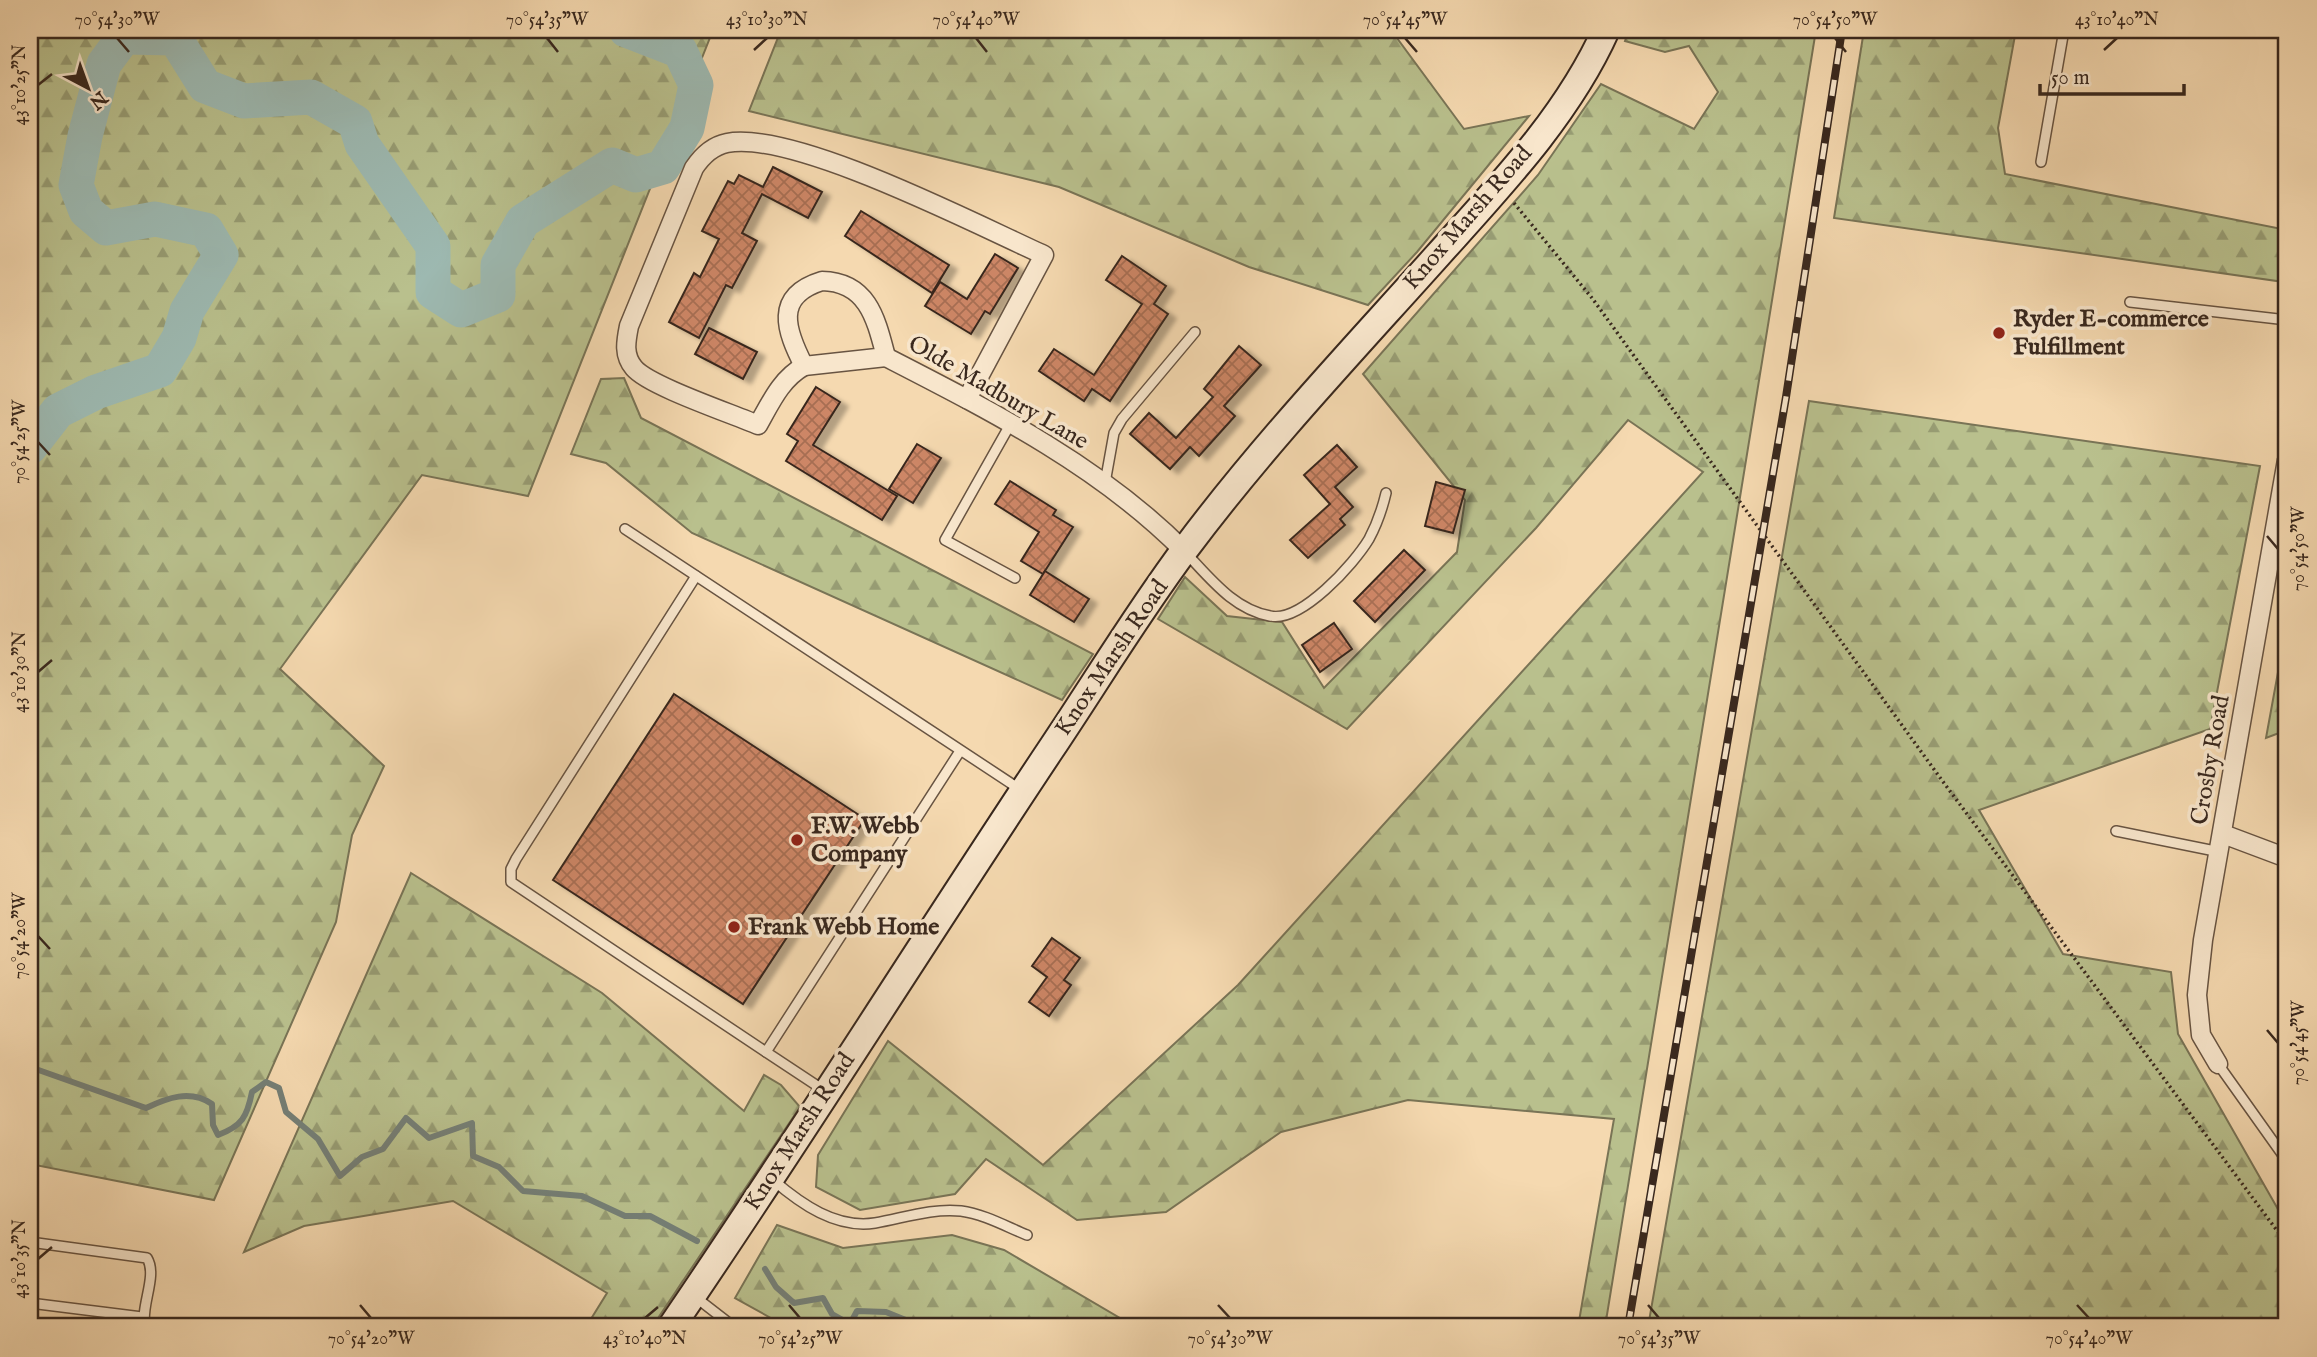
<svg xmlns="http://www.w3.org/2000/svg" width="2317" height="1357" font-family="'IM FELL English',serif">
  <defs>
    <pattern id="forest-firs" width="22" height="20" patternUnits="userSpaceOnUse" patternTransform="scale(1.75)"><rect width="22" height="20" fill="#b9c08d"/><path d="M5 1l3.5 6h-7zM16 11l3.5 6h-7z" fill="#979c73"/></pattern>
    <pattern id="building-cross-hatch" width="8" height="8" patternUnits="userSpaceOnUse" patternTransform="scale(1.75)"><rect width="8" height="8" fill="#cd8666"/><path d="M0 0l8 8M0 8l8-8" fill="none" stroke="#a76e53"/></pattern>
    <filter id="shadow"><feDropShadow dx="8" dy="4.5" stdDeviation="2" flood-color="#0004"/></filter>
  </defs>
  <rect width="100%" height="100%" fill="#f5d9b0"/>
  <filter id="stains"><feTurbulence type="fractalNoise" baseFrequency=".00286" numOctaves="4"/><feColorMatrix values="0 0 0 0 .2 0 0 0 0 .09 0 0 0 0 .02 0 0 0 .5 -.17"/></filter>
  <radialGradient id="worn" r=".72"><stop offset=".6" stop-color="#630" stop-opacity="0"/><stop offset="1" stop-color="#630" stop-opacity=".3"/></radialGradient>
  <g fill="url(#forest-firs)" stroke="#797456" stroke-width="2">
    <path d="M30,30h683l-185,466 -106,-21 -142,194 104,97 -32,69 -16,87 -122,278 -184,-36z"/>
    <path d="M781,30h610l73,99 65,-13 -112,136 -49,53 -119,-38 -190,-80 -310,-76z"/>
    <path d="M1629,30h187l-211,1297h-27l36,-208 -206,-19 -127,32 -115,80 -89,8 -91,-61 -31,35 -95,16 -44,-23 2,-32 70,-114 155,124 195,-180 465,-513 -75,-52 -92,108 -189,201 -189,-110 27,-42 42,39 55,6 42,66 133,-136 8,-52 -102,-126 175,-199 63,-91 93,45 24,-37 -29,-46 -24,6 -40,-11z"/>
    <path d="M1864,30h152l-18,98 7,46 282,56 -3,52 -450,-64z"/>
    <path d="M624,378l17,40 452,236 -31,46 -370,-167 -86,-70 -35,-9 30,-75z"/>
    <path d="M1809,401l451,65 -50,263 -231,81 84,144 108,18 7,62 109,191v102h-639z"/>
    <path d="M2287,623v107l-21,8z"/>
    <path d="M411,873l191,120 142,118 20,-36 17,10 19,22 -148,220h-66l21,-34 -154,-92 -149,25 -60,26z"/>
    <path d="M777,1225l66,23 109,-13 52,15 128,75 14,2h-359l-52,-29z"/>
  </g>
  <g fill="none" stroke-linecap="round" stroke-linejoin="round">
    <g stroke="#757f76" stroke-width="6">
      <path d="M30,1067l116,41c21,-10 44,-19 66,-4l1,21 5,10c24,-9 29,-18 34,-43l14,-10 13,6 7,24 32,27 22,37 22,-19 21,-8 23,-31 23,20 43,-15 1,33 26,11 24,24 59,5 43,20h25l47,25"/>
      <path d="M765,1269l11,18 18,16 29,-5 9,16 18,10 7,-13 29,1 37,15"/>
    </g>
    <path stroke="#9db9b1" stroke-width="35" d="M30,447l28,-36 38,-19 64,-22 19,-32 8,-27 34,-56 -15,-25 -51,-11 -49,9 -20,-17 -10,-26 9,-49 19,-72 20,-27 51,1 30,48 39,15 67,-4 44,25 7,22 71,102v46l28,18 37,-15v-30l25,-44 89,-56 24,10 27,-8 24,-39 9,-43 -16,-34 -54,-21"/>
  </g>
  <g fill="url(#building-cross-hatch)" stroke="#39281e" stroke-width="2" filter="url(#shadow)">
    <path d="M773,167l49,25 -14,26 -46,-24 -20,39 15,8 -25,47 -6,-3 -27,53 -30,-16 25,-49 6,4 19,-38 -17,-8 26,-50 6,3 5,-9 24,12z"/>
    <path d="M861,211l88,54 -17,28 -87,-57z"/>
    <path d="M995,254l23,14 -28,46 -5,-3 -14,23 -46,-28 15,-24 27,17z"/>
    <path d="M1122,256l44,30 -12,18 14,10 -58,87 -18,-12 -8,12 -45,-30 15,-22 40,26 48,-71 -36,-24z"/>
    <path d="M709,328l48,24 -14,27 -48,-25z"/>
    <path d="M1239,346l22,19 -37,41 11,10 -36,40 -9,-9 -20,22 -40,-35 19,-21 27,25 37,-41 -9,-8z"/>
    <path d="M816,387l24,15 -27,43 84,51 -15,24 -96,-59 12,-20 -11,-7z"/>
    <path d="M917,444l24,14 -28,45 -24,-14z"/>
    <path d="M1337,445l20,22 -22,20 18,20 -13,12 5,6 -37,33 -18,-18 40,-36 -26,-29z"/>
    <path d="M1010,481l46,29 -3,5 20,12 -30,47 -22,-13 18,-29 -44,-28z"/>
    <path d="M1436,482l29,8 -12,43 -28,-7z"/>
    <path d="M1404,550l21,20 -50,52 -21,-21z"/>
    <path d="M1045,571l44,28 -15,23 -44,-27z"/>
    <path d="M1334,623l18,26 -32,23 -18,-27z"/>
    <path d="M674,694l191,125 -122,185 -190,-124z"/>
    <path d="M1052,938l28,20 -16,22 7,5 -22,31 -20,-14 18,-25 -15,-11z"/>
  </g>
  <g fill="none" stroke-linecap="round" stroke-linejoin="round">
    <g stroke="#685442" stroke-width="12">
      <g id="lane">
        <path d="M2041,162l23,-132"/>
        <path d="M2130,302l157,18"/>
        <path d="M1011,423l-66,117 70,38"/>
        <path d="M1105,483l9,-50 8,-14 73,-87"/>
        <path d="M625,529l396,261"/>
        <path d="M1185,552c25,26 48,57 85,64 31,7 84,-52 99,-77 8,-15 13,-29 17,-46"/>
        <path d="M696,576l-180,283 -5,10v13l255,170"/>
        <path d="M2116,831l104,21"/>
        <path d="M2218,1064l69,97"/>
        <path d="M825,1091l-59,-39 194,-301"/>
        <path d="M773,1180c28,24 63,49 102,43 29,-5 56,-15 86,-12 23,3 46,16 66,24"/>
        <path d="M30,1242l117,16c11,18 -7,48 -2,69"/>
        <path d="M694,1296l40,31"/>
        <path d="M30,1303l112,14"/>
      </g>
    </g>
    <g stroke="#685442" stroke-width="21">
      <g id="street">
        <path d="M822,281c46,1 54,38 64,76l-82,9c-18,-35 -31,-70 18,-85z"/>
        <path d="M886,357c105,54 214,109 298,194"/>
        <path d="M804,366c-23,13 -33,36 -46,59 -25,-11 -109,-39 -124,-57 -11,-13 -8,-27 -5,-42l65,-158c8,-12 18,-22 33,-25 67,-13 250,82 317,112l-77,144"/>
        <path d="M2223,834l64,24"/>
        <path d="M2218,1064l-17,-29 -4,-40 6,-55 84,-480"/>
      </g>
    </g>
    <g stroke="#39281e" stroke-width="30">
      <path id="secondary" d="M671,1327c130,-190 252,-386 380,-578 45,-67 87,-137 135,-201 77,-103 166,-197 252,-293 62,-69 130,-140 168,-225"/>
    </g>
    <path stroke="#39281e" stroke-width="3.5" stroke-dasharray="2 3.5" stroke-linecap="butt" d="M1514,203l78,95 349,481 346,465"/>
    <use href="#lane" stroke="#f8e6cc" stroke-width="9"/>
    <use href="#street" stroke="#f8e6cc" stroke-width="18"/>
    <use href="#secondary" stroke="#f8e6cc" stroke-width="26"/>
    <g stroke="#39281e" stroke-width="8">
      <path id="rail" d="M1628,1327l158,-930 56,-367"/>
    </g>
    <use href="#rail" stroke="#f8e6cc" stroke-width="5" stroke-dasharray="16" stroke-linecap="butt"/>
  </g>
  <path fill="none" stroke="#39281e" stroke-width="2.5" d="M117,38l12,14M547,38l11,14M976,38l11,14M1405,38l12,14M1835,38l11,14M754,50l13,-12M2104,50l13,-12M38,85l14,-11M38,442l12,13M2267,536l11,13M38,672l14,-12M38,936l12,13M2267,1030l11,13M38,1259l14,-12M360,1305l11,13M789,1305l11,13M1218,1305l12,13M1648,1305l11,13M2077,1305l12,13M645,1318l13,-11"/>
  <g fill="#8f2418" stroke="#f8e6cc" stroke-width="2.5">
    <circle cx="1999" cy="333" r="7"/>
    <circle cx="797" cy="840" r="7"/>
    <circle cx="734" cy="927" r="7"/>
  </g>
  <g text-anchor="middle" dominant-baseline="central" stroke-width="7" stroke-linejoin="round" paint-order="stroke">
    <g font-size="24" fill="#39281e" stroke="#f8e6cc">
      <text transform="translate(1468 218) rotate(-49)">Knox Marsh Road</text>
      <text transform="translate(998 393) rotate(30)">Olde Madbury Lane</text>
      <text transform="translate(1112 658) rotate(-56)">Knox Marsh Road</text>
      <text transform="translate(2211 760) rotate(-80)">Crosby Road</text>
      <text transform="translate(800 1132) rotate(-57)">Knox Marsh Road</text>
    </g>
    <g font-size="24" font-weight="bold" fill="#39281e" stroke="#f8e6cc" text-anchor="start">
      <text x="2013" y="319">Ryder E-commerce<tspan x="2013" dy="28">Fulfillment</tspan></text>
      <text x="811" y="826">F.W. Webb<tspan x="811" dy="28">Company</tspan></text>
      <text x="748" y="927">Frank Webb Home</text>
    </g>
  </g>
  <rect width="2317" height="1357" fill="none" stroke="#f5d9b0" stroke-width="77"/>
  <g transform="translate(88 88) rotate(139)" stroke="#f8e6cc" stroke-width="5" paint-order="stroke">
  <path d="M0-5L12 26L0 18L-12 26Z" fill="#39281e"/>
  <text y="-10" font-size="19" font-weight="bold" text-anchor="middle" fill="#39281e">N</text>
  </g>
  <path d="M2040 84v10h144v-10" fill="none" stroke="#39281e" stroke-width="3.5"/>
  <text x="2051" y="84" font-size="21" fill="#39281e" stroke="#f8e6cc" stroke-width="5" paint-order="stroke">50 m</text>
  <rect x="38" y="38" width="2240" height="1280" fill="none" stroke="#39281e" stroke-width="2.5"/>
  <g font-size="18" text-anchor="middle" fill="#39281e">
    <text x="117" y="25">70°54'30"W</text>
    <text x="547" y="25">70°54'35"W</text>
    <text x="767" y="25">43°10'30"N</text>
    <text x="976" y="25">70°54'40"W</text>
    <text x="1405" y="25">70°54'45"W</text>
    <text x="1835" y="25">70°54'50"W</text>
    <text x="2117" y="25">43°10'40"N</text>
    <text transform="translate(19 85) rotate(-90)" y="6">43°10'25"N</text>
    <text transform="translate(19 442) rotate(-90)" y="6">70°54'25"W</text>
    <text transform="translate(2298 549) rotate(-90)" y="6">70°54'50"W</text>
    <text transform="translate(19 672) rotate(-90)" y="6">43°10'30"N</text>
    <text transform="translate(19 936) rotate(-90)" y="6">70°54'20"W</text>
    <text transform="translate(2298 1043) rotate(-90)" y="6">70°54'45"W</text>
    <text transform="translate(19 1259) rotate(-90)" y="6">43°10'35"N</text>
    <text x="371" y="1344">70°54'20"W</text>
    <text x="645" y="1344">43°10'40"N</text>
    <text x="800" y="1344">70°54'25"W</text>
    <text x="1230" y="1344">70°54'30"W</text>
    <text x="1659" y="1344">70°54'35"W</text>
    <text x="2089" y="1344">70°54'40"W</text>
  </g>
  <rect width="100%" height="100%" filter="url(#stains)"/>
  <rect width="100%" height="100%" fill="url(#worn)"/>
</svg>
